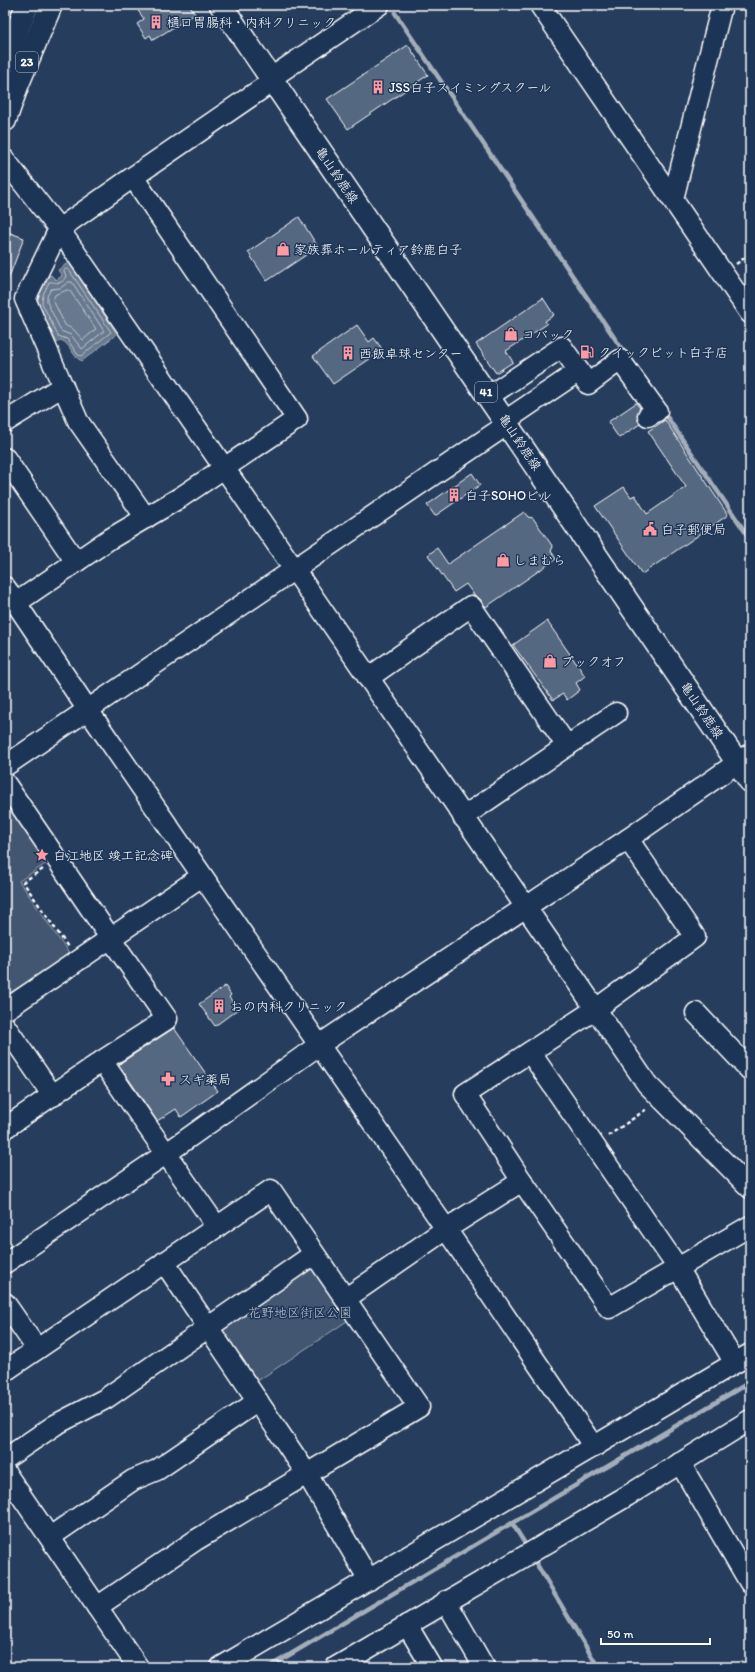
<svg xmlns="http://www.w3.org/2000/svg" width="755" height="1672" font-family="Itim,'Klee One',sans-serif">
  <rect width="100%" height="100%" fill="#263d5e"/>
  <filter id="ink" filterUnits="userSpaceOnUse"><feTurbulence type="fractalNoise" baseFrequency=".025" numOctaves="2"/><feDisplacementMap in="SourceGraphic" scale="8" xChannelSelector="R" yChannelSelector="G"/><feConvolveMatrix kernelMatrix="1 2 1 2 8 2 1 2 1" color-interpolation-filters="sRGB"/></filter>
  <g filter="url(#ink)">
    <g fill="#425672" stroke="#a0aab8">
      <path d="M12,807l38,54 -31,20 51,74 -65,41v-184z"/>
      <path d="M307,1267l9,1 34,51 -97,65 -33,-50 2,-7z"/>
    </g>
    <path fill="#67788e" stroke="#a4aebb" d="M69,262l48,72 -35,27c-10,-4 -11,-17 -21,-21l-4,3 -19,-39 1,-10 8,-17 4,-2 5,5 6,-4 -4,-6z"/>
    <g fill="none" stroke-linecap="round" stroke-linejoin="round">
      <g stroke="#c2c9d2" stroke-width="1">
        <path d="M66,269l3,1 42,62 -30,24 -3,-1 -11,-16 -9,-3 -16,-33 1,-8 6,-13c6,-1 12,5 17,-6l-2,-5z"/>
        <path d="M69,282h3l32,49 -22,18 -11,-14 -10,-4 -14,-29v-6l4,-7 9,-1z"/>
        <path d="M68,290l2,1 26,38 -13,11 -9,-10 -9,-5 -12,-25 2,-5z"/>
      </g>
      <g stroke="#a4aebb" stroke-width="4.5">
        <path d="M395,13l231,342"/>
        <path d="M663,411l87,128"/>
        <path d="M512,1523l12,19"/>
        <path d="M536,1563l62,104"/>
        <path d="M269,1667l481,-285"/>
      </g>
    </g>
    <g fill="#556781" stroke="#fff">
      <path d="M134,5h55l6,9 -42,26 -3,-5 -4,3 -9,-14 7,-5z"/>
      <path d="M408,45l20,30 -80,54 -21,-30z"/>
      <path d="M299,217l19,30 -51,34 -19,-29z"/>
      <path d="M5,231l19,7 -18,47h-1z"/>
      <path d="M543,298l11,17 -9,6 2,3 -41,27 7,11 -17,11 -20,-29z"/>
      <path d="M357,325l12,17 5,-4 9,12 -50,34 -20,-28z"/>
      <path d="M636,403l4,5 -3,8 3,8 -21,14 -11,-16z"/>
      <path d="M665,420l63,95 -86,59 -47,-68 29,-19 7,10 4,-2 12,19 39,-27 -38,-56z"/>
      <path d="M472,473l8,12 -45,31 -8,-11z"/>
      <path d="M524,512l4,5 5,1 20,29 -2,4 5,8 -70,48 -6,-8 -6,-4 -8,-11 -12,8 -26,-37 9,-7 11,16z"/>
      <path d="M547,621l38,55 -9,7 4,7 -13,10 -4,-6 -10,6 -40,-55z"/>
      <path d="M225,986l6,9 -2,2 9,12 -23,17 -16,-22z"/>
      <path d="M174,1028l44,63 -37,26 -5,-8 -19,12 -38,-56 3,-3z"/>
    </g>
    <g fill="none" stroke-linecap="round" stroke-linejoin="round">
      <g stroke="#fff" stroke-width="23">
        <g id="minor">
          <path d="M540,5l210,308"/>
          <path d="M271,78l108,-73"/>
          <path d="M5,160l54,69 235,340 353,515 103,104"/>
          <path d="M673,199l49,-194"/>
          <path d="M489,396l73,-49 26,37 32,-24 37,51 -9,5"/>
          <path d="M505,421l74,-50"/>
          <path d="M5,422l58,-36"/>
          <path d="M5,458l71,104"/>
          <path d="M146,518l-68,-97 -53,-122 34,-70 74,-52 140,-96"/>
          <path d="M5,587l83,123 358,519 148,218"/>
          <path d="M16,603l92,-63 73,-43 116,-78 -164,-242"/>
          <path d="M368,678l103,-72 96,140 -104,71"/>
          <path d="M567,746l49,-33"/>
          <path d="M5,766l503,-342"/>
          <path d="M5,783l106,156 56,80 -65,42"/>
          <path d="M628,839l67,98 -99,72 -131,85 57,87 87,127 141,-82"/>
          <path d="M5,1010l197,-134"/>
          <path d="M696,1013l54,57"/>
          <path d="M5,1026l48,70"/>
          <path d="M530,1052l148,216 57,95"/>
          <path d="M5,1128l97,-67 115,166"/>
          <path d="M164,1262l143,212 62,106"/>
          <path d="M5,1263l162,-110 152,-108 309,-206 122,-85"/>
          <path d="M345,1299l101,-70 76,-48"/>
          <path d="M5,1303l32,46"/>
          <path d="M5,1371l266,-181 148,217 -223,133 -99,67"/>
          <path d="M5,1459l50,-34 50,-26 209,-145"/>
          <path d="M680,1463l70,120"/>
          <path d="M5,1472l133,195"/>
          <path d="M50,1537l83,-57 24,-10 101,-69"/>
          <path d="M446,1601l38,66"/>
          <path d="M407,1625l25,42"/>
          <path d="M221,1667l529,-313"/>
          <path d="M336,1667l291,-171 123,-76"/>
        </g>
      </g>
      <g stroke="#fff" stroke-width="25">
        <path id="major" d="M221,5l529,776"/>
      </g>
      <g stroke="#fff" stroke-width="25">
        <g id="highway">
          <path d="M5,61l22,-56"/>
          <path d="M5,120l12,-34 34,-81"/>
        </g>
      </g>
      <g stroke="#fff" stroke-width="2.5" stroke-dasharray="4 3" stroke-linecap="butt">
        <path d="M736,264l14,-10"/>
        <path d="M43,869l-20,13 45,65"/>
        <path d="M608,1136l40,-28"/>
      </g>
      <use href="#minor" stroke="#1d3557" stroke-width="20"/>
      <use href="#major" stroke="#1d3557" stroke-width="22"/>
      <use href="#highway" stroke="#1d3557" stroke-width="22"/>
    </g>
  </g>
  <defs>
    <g id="building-bare" transform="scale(1.08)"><path d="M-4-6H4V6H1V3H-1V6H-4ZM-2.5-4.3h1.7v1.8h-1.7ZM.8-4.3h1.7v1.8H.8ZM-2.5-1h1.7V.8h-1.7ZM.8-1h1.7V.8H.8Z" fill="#ff9aa2" stroke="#1d3557" stroke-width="2.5" paint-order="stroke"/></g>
    <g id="shop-bare" transform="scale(1.08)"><path d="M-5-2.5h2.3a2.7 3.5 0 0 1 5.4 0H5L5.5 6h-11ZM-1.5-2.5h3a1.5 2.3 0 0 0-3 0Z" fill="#ff9aa2" stroke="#1d3557" stroke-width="2.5" paint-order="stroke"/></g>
    <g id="fuel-bare" transform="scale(1.08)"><path d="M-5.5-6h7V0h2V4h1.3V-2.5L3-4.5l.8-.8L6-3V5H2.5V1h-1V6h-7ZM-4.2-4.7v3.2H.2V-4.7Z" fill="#ff9aa2" stroke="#1d3557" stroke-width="2.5" paint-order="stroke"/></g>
    <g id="civic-bare" transform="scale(1.08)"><path d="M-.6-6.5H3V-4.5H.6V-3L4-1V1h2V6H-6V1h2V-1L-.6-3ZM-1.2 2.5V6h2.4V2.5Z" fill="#ff9aa2" stroke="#1d3557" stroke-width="2.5" paint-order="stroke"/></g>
    <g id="sight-bare" transform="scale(1.08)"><path d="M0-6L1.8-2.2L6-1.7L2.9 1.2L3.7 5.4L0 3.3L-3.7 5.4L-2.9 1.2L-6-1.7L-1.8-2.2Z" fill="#ff9aa2" stroke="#1d3557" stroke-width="2.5" paint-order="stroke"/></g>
    <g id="pharmacy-bare" transform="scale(1.08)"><path d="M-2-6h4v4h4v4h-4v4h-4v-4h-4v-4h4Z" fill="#ff9aa2" stroke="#1d3557" stroke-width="2.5" paint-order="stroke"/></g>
  </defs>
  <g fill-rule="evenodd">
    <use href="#building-bare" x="156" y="22"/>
    <use href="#building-bare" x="378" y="87"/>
    <use href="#shop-bare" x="283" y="249"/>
    <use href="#shop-bare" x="511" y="334"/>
    <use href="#fuel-bare" x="587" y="352"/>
    <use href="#building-bare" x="348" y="353"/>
    <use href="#building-bare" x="454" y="495"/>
    <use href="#civic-bare" x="650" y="529"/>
    <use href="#shop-bare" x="503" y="560"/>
    <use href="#shop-bare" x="550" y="661"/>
    <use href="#sight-bare" x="42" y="855"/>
    <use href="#building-bare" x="219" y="1006"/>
    <use href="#pharmacy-bare" x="168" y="1079"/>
  </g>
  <g text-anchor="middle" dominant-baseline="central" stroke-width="3" stroke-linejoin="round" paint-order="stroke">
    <g fill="#1d3557" stroke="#bbc2cd" stroke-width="1">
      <rect x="16" y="52" width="22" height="20" rx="3"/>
      <rect x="475" y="382" width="22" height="20" rx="3"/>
    </g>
    <g font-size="12" font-weight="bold" fill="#fff">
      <text x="27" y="62">23</text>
      <text x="486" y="392">41</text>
    </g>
    <g font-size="13" fill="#fff" stroke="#1d3557" text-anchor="start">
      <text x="167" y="22">樋口胃腸科・内科クリニック</text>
      <text x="389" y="87">JSS白子スイミングスクール</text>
      <text x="294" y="249">家族葬ホールティア鈴鹿白子</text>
      <text x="522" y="334">コバック</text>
      <text x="598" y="352">クイックピット白子店</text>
      <text x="359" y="353">西飯卓球センター</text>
      <text x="465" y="495">白子SOHOビル</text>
      <text x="661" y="529">白子郵便局</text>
      <text x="514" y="560">しまむら</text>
      <text x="561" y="661">ブックオフ</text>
      <text x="53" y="855">白江地区 竣工記念碑</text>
      <text x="230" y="1006">おの内科クリニック</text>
      <text x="179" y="1079">スギ薬局</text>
    </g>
    <g font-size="13" fill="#fff" stroke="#1d3557">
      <text transform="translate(337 175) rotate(56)">亀山鈴鹿線</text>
      <text transform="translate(520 442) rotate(56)">亀山鈴鹿線</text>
      <text transform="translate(702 710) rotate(56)">亀山鈴鹿線</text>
    </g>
    <g font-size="13" fill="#bdc4ce" stroke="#1d3557">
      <text x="300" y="1312">花野地区街区公園</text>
    </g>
  </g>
  <rect width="755" height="1672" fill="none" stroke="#1d3557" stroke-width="20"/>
  <rect x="10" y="10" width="735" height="1652" fill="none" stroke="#fff" stroke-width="1.5" filter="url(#ink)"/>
  <path d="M601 1638v6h109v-6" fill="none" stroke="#ffffff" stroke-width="2"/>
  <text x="607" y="1638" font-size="12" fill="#ffffff" stroke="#1d3557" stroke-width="3" paint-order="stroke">50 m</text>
</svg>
